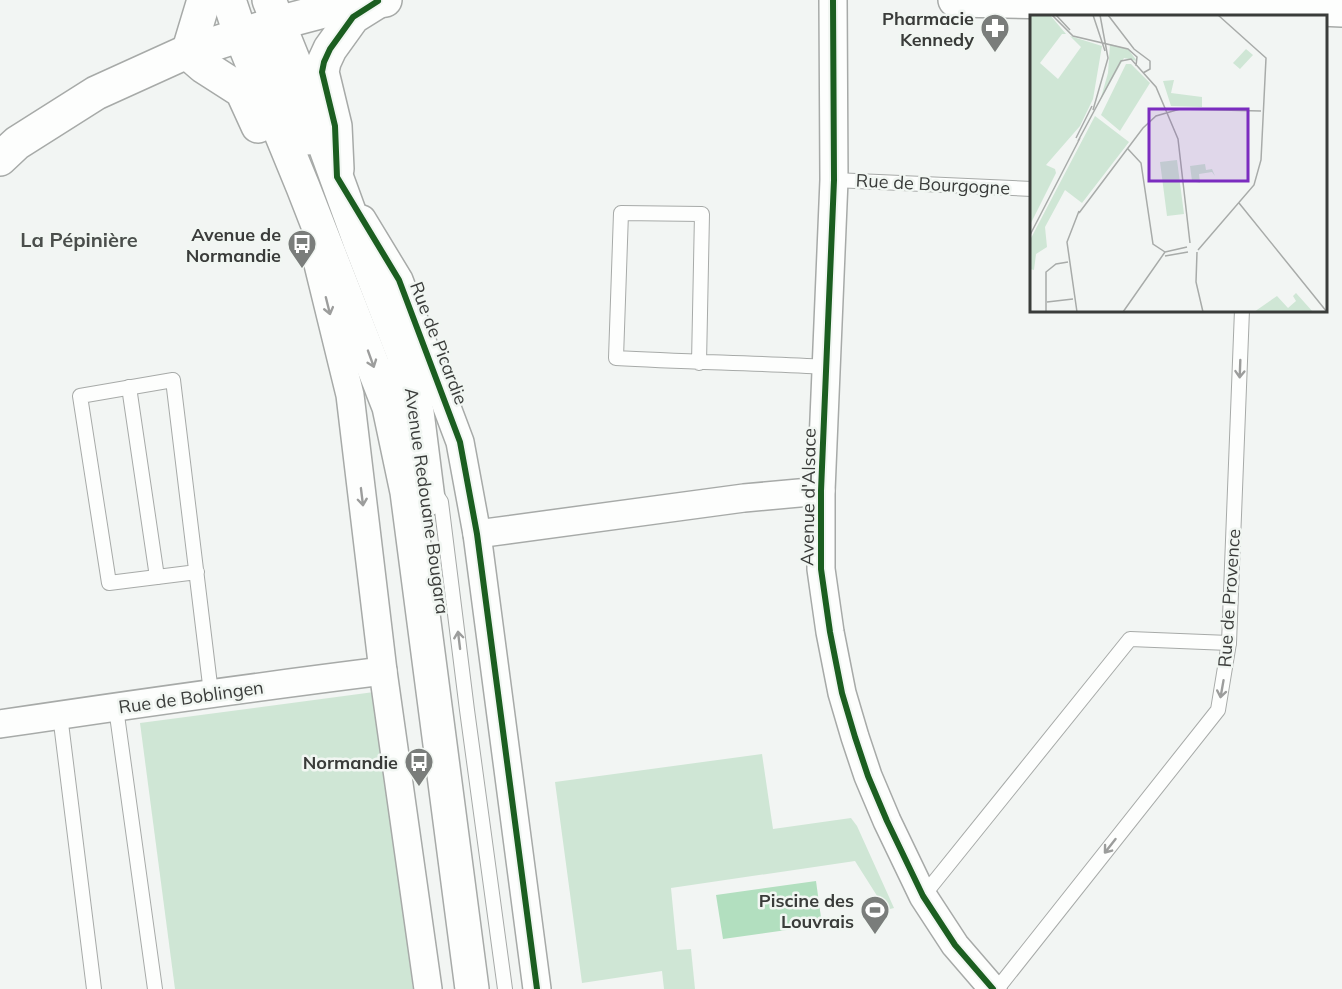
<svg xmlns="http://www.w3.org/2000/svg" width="1342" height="989" font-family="Mulish,sans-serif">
  <rect width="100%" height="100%" fill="#f2f5f3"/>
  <g fill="#cfe6d5">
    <path d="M374,692l39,297h-238l-35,-266z"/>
    <path d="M762,754l11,75 78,-11 6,8 37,82 -8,2 -31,-49 -184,27 6,62 14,-1 4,40h-31l-2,-18 -80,12 -27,-201z"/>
  </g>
  <path fill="#b2dfbf" d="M816,881l6,44 -99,14 -7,-44z"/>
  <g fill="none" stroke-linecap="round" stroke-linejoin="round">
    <g stroke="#a7aaa8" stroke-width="16">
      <g id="service">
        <path d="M834,180l198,9"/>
        <path d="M699,363l3,-149 -81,-1 -5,145c70,4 141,5 211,9"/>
        <path d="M129,387l28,190"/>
        <path d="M435,493l6,9 26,208 38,279"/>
        <path d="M197,572l-88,11 -29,-187 93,-16 38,313"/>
        <path d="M116,708l39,281"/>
        <path d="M60,715l34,274"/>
        <path d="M923,896l207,-257 99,4"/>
        <path d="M997,989l221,-279 11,-67 13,-333"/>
      </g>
    </g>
    <g stroke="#a7aaa8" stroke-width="30">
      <g id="minor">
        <path d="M833,0l1,180 -13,311v78l9,63 12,61 13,44 13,39 19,45 36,75 32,49 38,44"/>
        <path d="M362,219l37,61 61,162 17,92 60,455"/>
        <path d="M313,244l37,151 33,276 45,318"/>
        <path d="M477,534l267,-36 77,-7"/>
        <path d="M0,724c127,-19 255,-37 383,-53"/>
      </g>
    </g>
    <g stroke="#a7aaa8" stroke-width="36">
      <g id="tertiary">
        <path d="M955,0l300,6 87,4"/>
        <path d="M241,36c34,26 50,63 66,102"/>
        <path d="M188,53l16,-53"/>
        <path d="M0,159l17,-16 79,-50 86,-39 96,-31 72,-19 35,-4"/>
        <path d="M337,169l-2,-43 -13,-54 2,-10 6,-13 23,-32 24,-15"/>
      </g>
    </g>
    <g stroke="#a7aaa8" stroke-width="36">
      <g id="secondary">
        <path d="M229,0l12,36 62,151 86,220 18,85 65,497"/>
        <path d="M269,0l31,77 60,165 43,111 14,59 11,87"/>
        <path d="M188,53l15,13 39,25 16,35"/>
      </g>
    </g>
    <use href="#service" stroke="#fdfefd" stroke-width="14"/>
    <use href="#minor" stroke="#fdfefd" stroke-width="27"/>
    <use href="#tertiary" stroke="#fdfefd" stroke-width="33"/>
    <use href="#secondary" stroke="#fdfefd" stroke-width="33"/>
    <g stroke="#f1f6f2" stroke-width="10">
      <g id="cycleway">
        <path d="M833,0l1,180 -13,311v78l9,63 12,61 13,44 13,39 19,45 36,75 32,49 38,44"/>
        <path d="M378,1l-25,16 -23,32 -6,13 -2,10 13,54 2,51 62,103 61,162 17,92 60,455"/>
      </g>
    </g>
    <use href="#cycleway" stroke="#1b5e20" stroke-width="6"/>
  </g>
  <defs><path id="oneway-shaft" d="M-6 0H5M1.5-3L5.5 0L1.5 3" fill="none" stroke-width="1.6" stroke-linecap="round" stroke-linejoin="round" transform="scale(1.5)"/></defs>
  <g stroke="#9c9d9c">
    <use href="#oneway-shaft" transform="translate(328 306) rotate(76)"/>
    <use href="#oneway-shaft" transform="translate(371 359) rotate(70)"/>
    <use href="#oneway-shaft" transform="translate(1240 369) rotate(92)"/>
    <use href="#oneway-shaft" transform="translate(362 497) rotate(83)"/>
    <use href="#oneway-shaft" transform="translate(459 640) rotate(-97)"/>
    <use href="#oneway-shaft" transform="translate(1222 689) rotate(100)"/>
    <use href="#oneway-shaft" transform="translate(1110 846) rotate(128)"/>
  </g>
  <defs>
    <g id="pharmacy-pin" transform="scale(1.5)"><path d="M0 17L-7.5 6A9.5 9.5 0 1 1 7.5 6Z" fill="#7a7d7b" stroke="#f1f6f2"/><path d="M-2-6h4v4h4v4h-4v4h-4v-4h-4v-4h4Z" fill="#fff"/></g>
    <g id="bus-pin" transform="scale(1.5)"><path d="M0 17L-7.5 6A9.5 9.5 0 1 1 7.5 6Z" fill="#7a7d7b" stroke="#f1f6f2"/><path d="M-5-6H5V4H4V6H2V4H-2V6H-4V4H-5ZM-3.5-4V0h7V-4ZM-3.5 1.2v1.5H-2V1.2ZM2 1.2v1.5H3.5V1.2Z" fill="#fff"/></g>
    <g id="stadium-pin" transform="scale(1.5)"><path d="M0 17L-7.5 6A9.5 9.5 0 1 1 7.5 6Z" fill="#7a7d7b" stroke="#f1f6f2"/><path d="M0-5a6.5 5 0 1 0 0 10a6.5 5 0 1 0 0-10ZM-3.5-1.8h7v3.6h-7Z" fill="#fff"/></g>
  </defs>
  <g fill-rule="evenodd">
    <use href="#pharmacy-pin" x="995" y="28"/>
    <use href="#bus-pin" x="302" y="244"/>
    <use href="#bus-pin" x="419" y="762"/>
    <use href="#stadium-pin" x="875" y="910"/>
  </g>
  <g text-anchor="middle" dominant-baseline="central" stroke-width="5" stroke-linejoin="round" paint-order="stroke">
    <g font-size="18" font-weight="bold" fill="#3a3c3a" stroke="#f1f6f2" text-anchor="end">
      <text x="974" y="18">Pharmacie<tspan x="974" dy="21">Kennedy</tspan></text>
      <text x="281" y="234">Avenue de<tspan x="281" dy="21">Normandie</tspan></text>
      <text x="398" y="762">Normandie</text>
      <text x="854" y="900">Piscine des<tspan x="854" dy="21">Louvrais</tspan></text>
    </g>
    <g font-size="18" fill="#3a3c3a" stroke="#f1f6f2">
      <text transform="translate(933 184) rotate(3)">Rue de Bourgogne</text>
      <text transform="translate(439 343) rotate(69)">Rue de Picardie</text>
      <text transform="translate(808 497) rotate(-89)">Avenue d'Alsace</text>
      <text transform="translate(427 501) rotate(82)">Avenue Redouane Bougara</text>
      <text transform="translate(1229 598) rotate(-86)">Rue de Provence</text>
      <text transform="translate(191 697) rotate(-8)">Rue de Boblingen</text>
    </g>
    <g font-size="20" font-weight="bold" fill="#4a4e4b" stroke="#f1f6f2">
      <text x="79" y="239">La Pépinière</text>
    </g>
  </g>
  <g transform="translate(1030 15)">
    <rect width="297" height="297" fill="#f2f5f3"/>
    <path d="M0,0h20l16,19h-4l-22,29 18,16 23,-32 -11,-11 32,10 -9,53 -13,27 -34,39 9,4 1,4 -26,52zM80,29l18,5 9,12 -13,-3 -24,43 8,-28zM216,34l7,6 -13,14 -7,-6zM96,49h5l19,19 -30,48 -19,-16zM144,65l-3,13 31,4v10l-31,-1 -8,-25zM65,101l34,26 -47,61 -17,-13 -20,37 2,20 -11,7 -2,16 -4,-1v-29zM147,145l7,54 -17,2 -7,-54zM175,149l1,6 6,-1 3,7 -3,-4 -13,2 1,9 -8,-2 -2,-15zM266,278l17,19h-59l23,-16 11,12 8,-7 -3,-5z" fill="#cfe6d5"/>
    <path fill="none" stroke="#a8aba9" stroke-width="1.5" d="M22,0l21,21 55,13 9,8 -1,9M26,0l14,15M63,0l12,36M78,0l26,34 16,12v8l-7,4M63,95l15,-52 -8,-43M46,123l16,-32M48,126l43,-80 10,-2 25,28 22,52 12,104M98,134l13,14 12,81 12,8M209,188l88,109M49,198l64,-85 13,-12 24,-7 81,2M0,220l50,-97M168,235l56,-65 7,-25 5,-102 -48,-43M135,237l22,-5M167,237l-1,30 7,30M135,241l23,-4M17,287l26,-3M16,297v-40l10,-8 12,-2M47,297l-10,-70 12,-31M93,297l42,-60"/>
    <path fill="#7b2cbf" fill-opacity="0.15" stroke="#7b2cbf" stroke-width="3" d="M119,94h99v72h-99z"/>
    <rect width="297" height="297" fill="none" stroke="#3a3c3a" stroke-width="3"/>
  </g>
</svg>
